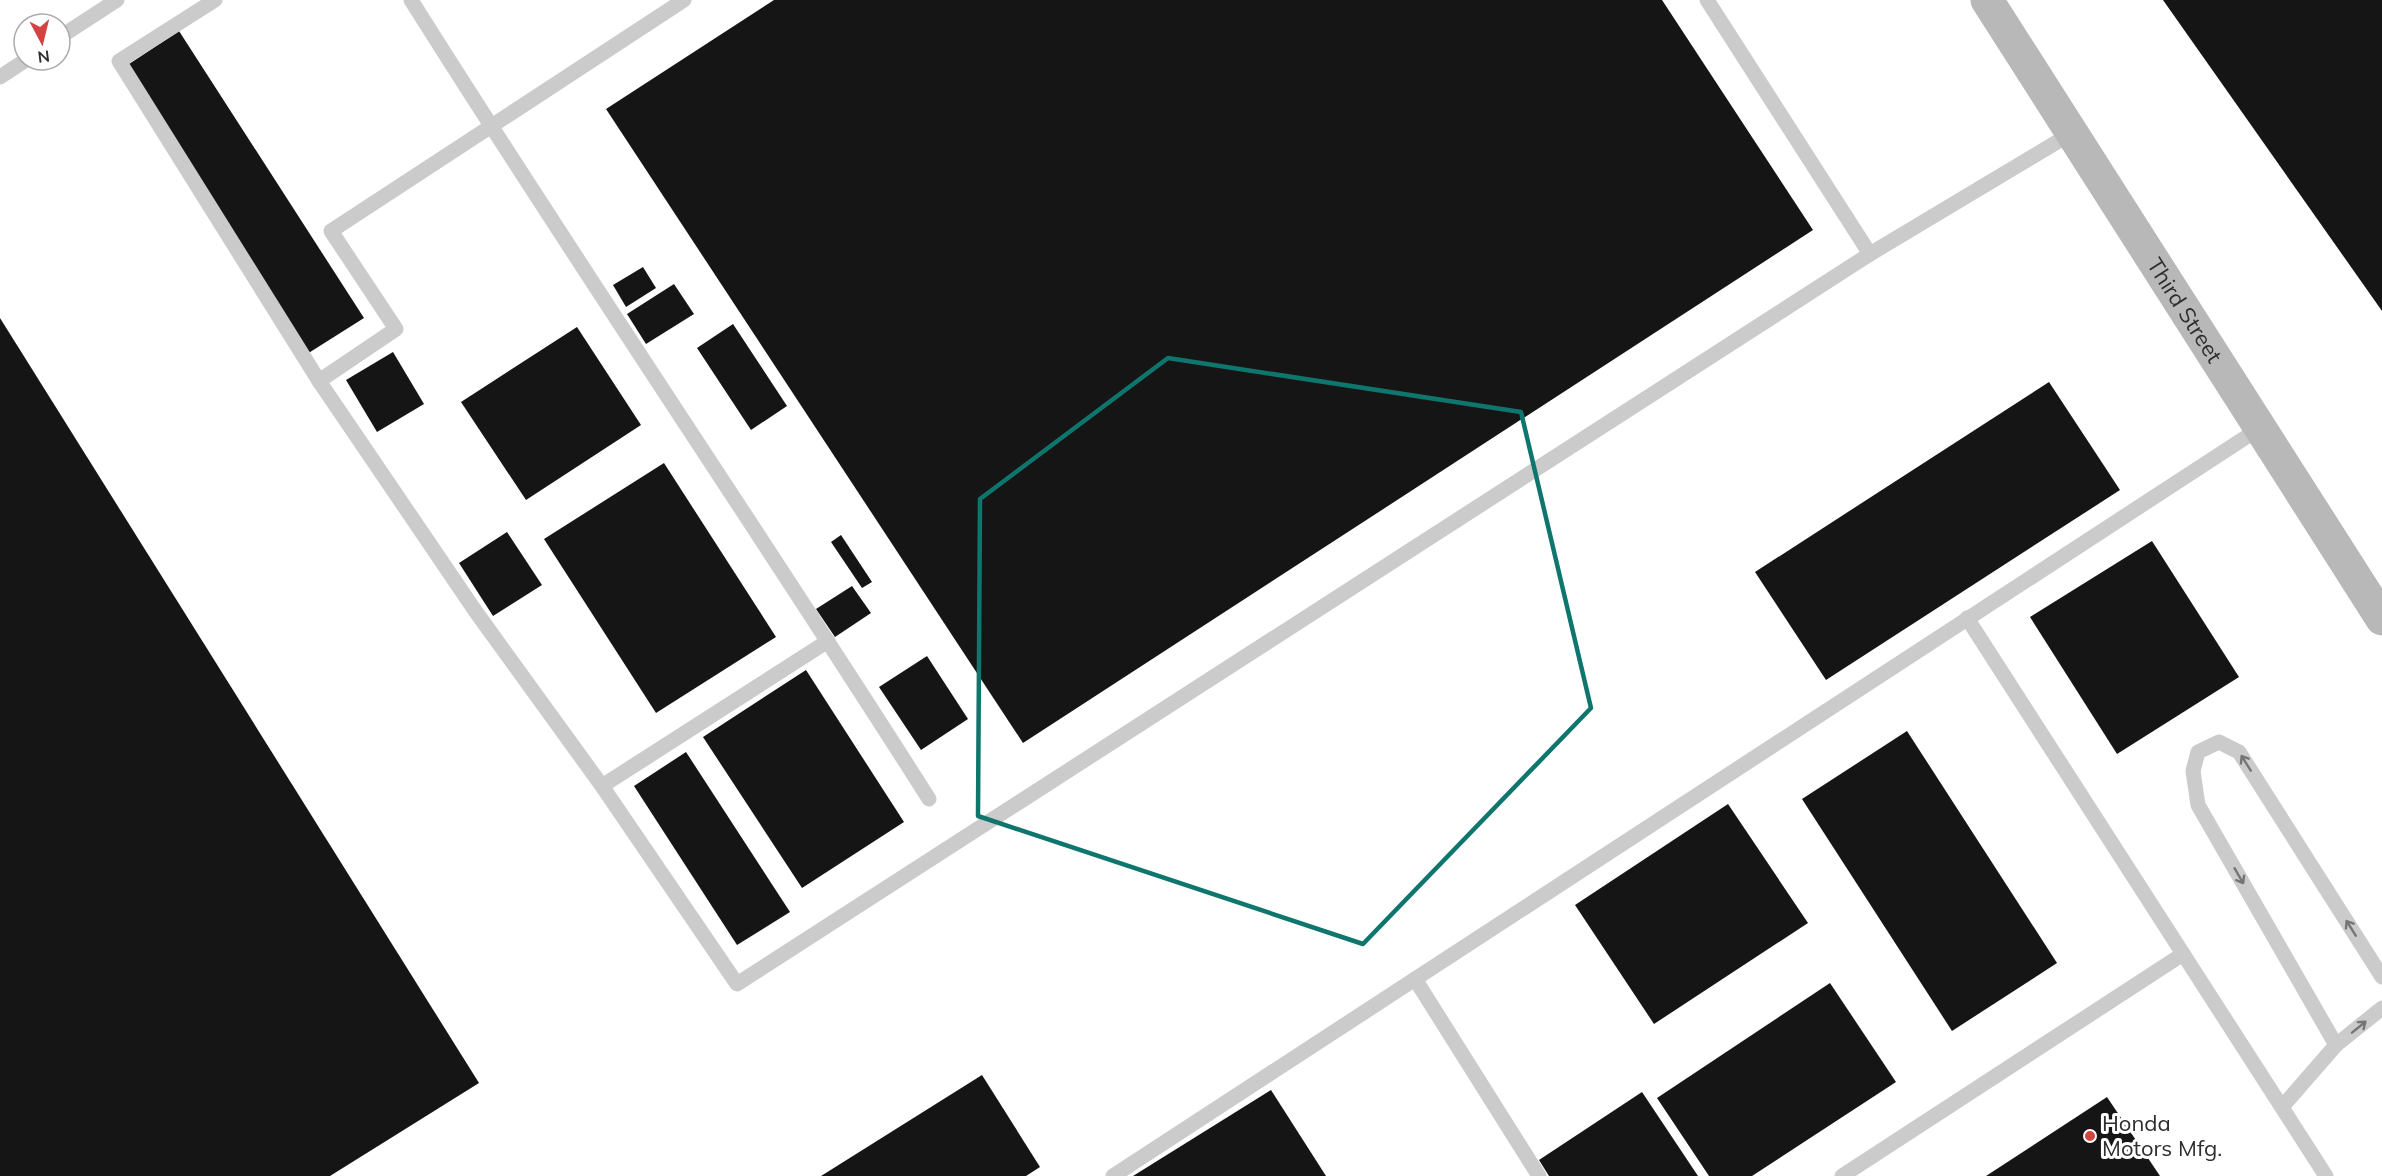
<svg xmlns="http://www.w3.org/2000/svg" width="2382" height="1176" font-family="Mulish,sans-serif">
  <rect width="100%" height="100%" fill="#fff"/>
  <g fill="#151515">
    <path d="M774,0h888l151,230 -790,513 -417,-634z"/>
    <path d="M2163,0h219v311z"/>
    <path d="M179,31l185,287 -57,36 -184,-286z"/>
    <path d="M643,267l13,21 -30,19 -13,-22z"/>
    <path d="M674,284l20,30 -48,30 -19,-30z"/>
    <path d="M0,318l479,765 -149,93h-330z"/>
    <path d="M733,324l54,82 -36,24 -54,-82z"/>
    <path d="M577,327l64,98 -115,75 -65,-98z"/>
    <path d="M393,352l31,52 -47,28 -31,-52z"/>
    <path d="M2049,382l71,108 -294,190 -71,-108z"/>
    <path d="M664,463l112,174 -120,76 -112,-174z"/>
    <path d="M507,532l35,53 -49,31 -34,-53z"/>
    <path d="M841,535l31,47 -10,6 -31,-46z"/>
    <path d="M2152,541l87,136 -122,77 -87,-137z"/>
    <path d="M852,586l19,27 -36,24 -19,-28z"/>
    <path d="M927,656l41,63 -47,31 -42,-63z"/>
    <path d="M806,670l98,152 -102,66 -99,-151z"/>
    <path d="M1907,731l150,232 -105,68 -150,-232z"/>
    <path d="M686,752l104,160 -53,33 -103,-159z"/>
    <path d="M1728,804l80,119 -154,101 -79,-119z"/>
    <path d="M1830,983l66,99 -144,94h-43l-52,-78z"/>
    <path d="M982,1075l58,92 -14,9h-205z"/>
    <path d="M1271,1090l55,86h-193z"/>
    <path d="M1642,1092l56,84h-149l-10,-16z"/>
    <path d="M2107,1097l53,79h-174z"/>
  </g>
  <g fill="none" stroke-linecap="round" stroke-linejoin="round">
    <g stroke="#cbcbcb" stroke-width="15">
      <path d="M215,0l-96,61 200,320 157,231 126,174 135,198 1133,-730 202,-121"/>
      <path d="M411,0c169,269 348,531 518,799"/>
      <path d="M1707,0l163,254"/>
      <path d="M60,37l57,-37"/>
      <path d="M0,77l26,-17"/>
      <path d="M319,381l77,-52 -65,-98 353,-231"/>
      <path d="M1967,618l359,558"/>
      <path d="M602,786l226,-145"/>
      <path d="M1415,979l124,197"/>
      <path d="M2336,1045l-138,-240 -5,-34 5,-19 21,-10 20,10 143,225"/>
      <path d="M2282,1107l54,-62 46,-37"/>
      <path d="M1113,1176l1147,-748"/>
      <path d="M1842,1176l341,-222"/>
    </g>
    <path stroke="#b8b8b8" stroke-width="33" id="s1" d="M1987,0l395,619"/>
  </g>
  <defs><path id="oneway-shaft" d="M-6 0H5M1.5-3L5.5 0L1.5 3" fill="none" stroke-width="1.6" stroke-linecap="round" stroke-linejoin="round" transform="scale(1.5)"/></defs>
  <g stroke="#757575">
    <use href="#oneway-shaft" transform="translate(2246 763) rotate(-122)"/>
    <use href="#oneway-shaft" transform="translate(2239 876) rotate(60)"/>
    <use href="#oneway-shaft" transform="translate(2351 928) rotate(-122)"/>
    <use href="#oneway-shaft" transform="translate(2359 1027) rotate(-39)"/>
  </g>
  <path fill="none" stroke="#0f766e" stroke-width="4.5" stroke-linejoin="round" d="M1168,358l353,54 70,296 -228,236 -385,-128 2,-317z"/>
  <circle fill="#d24342" stroke="#fff" stroke-width="2" cx="2090" cy="1136" r="6"/>
  <g text-anchor="middle" dominant-baseline="central" stroke-width="6" stroke-linejoin="round" paint-order="stroke">
    <g font-size="22" fill="#2e2e2e" stroke="#fff">
      <text stroke="none"><textPath href="#s1" startOffset="368">Third Street</textPath></text>
    </g>
    <g font-size="22" fill="#2e2e2e" stroke="#fff" text-anchor="start">
      <text x="2102" y="1123">Honda<tspan x="2102" dy="25">Motors Mfg.</tspan></text>
    </g>
  </g>
  <g transform="translate(42 42) rotate(173)"><circle r="28" fill="#ffffff" stroke="#ababab" stroke-width="1.5"/>
  <path d="M0-4.5L10 22L0 15L-10 22Z" fill="#d24342"/>
  <text y="-9" font-size="16" font-weight="bold" text-anchor="middle" fill="#2e2e2e">N</text>
  </g>
</svg>
